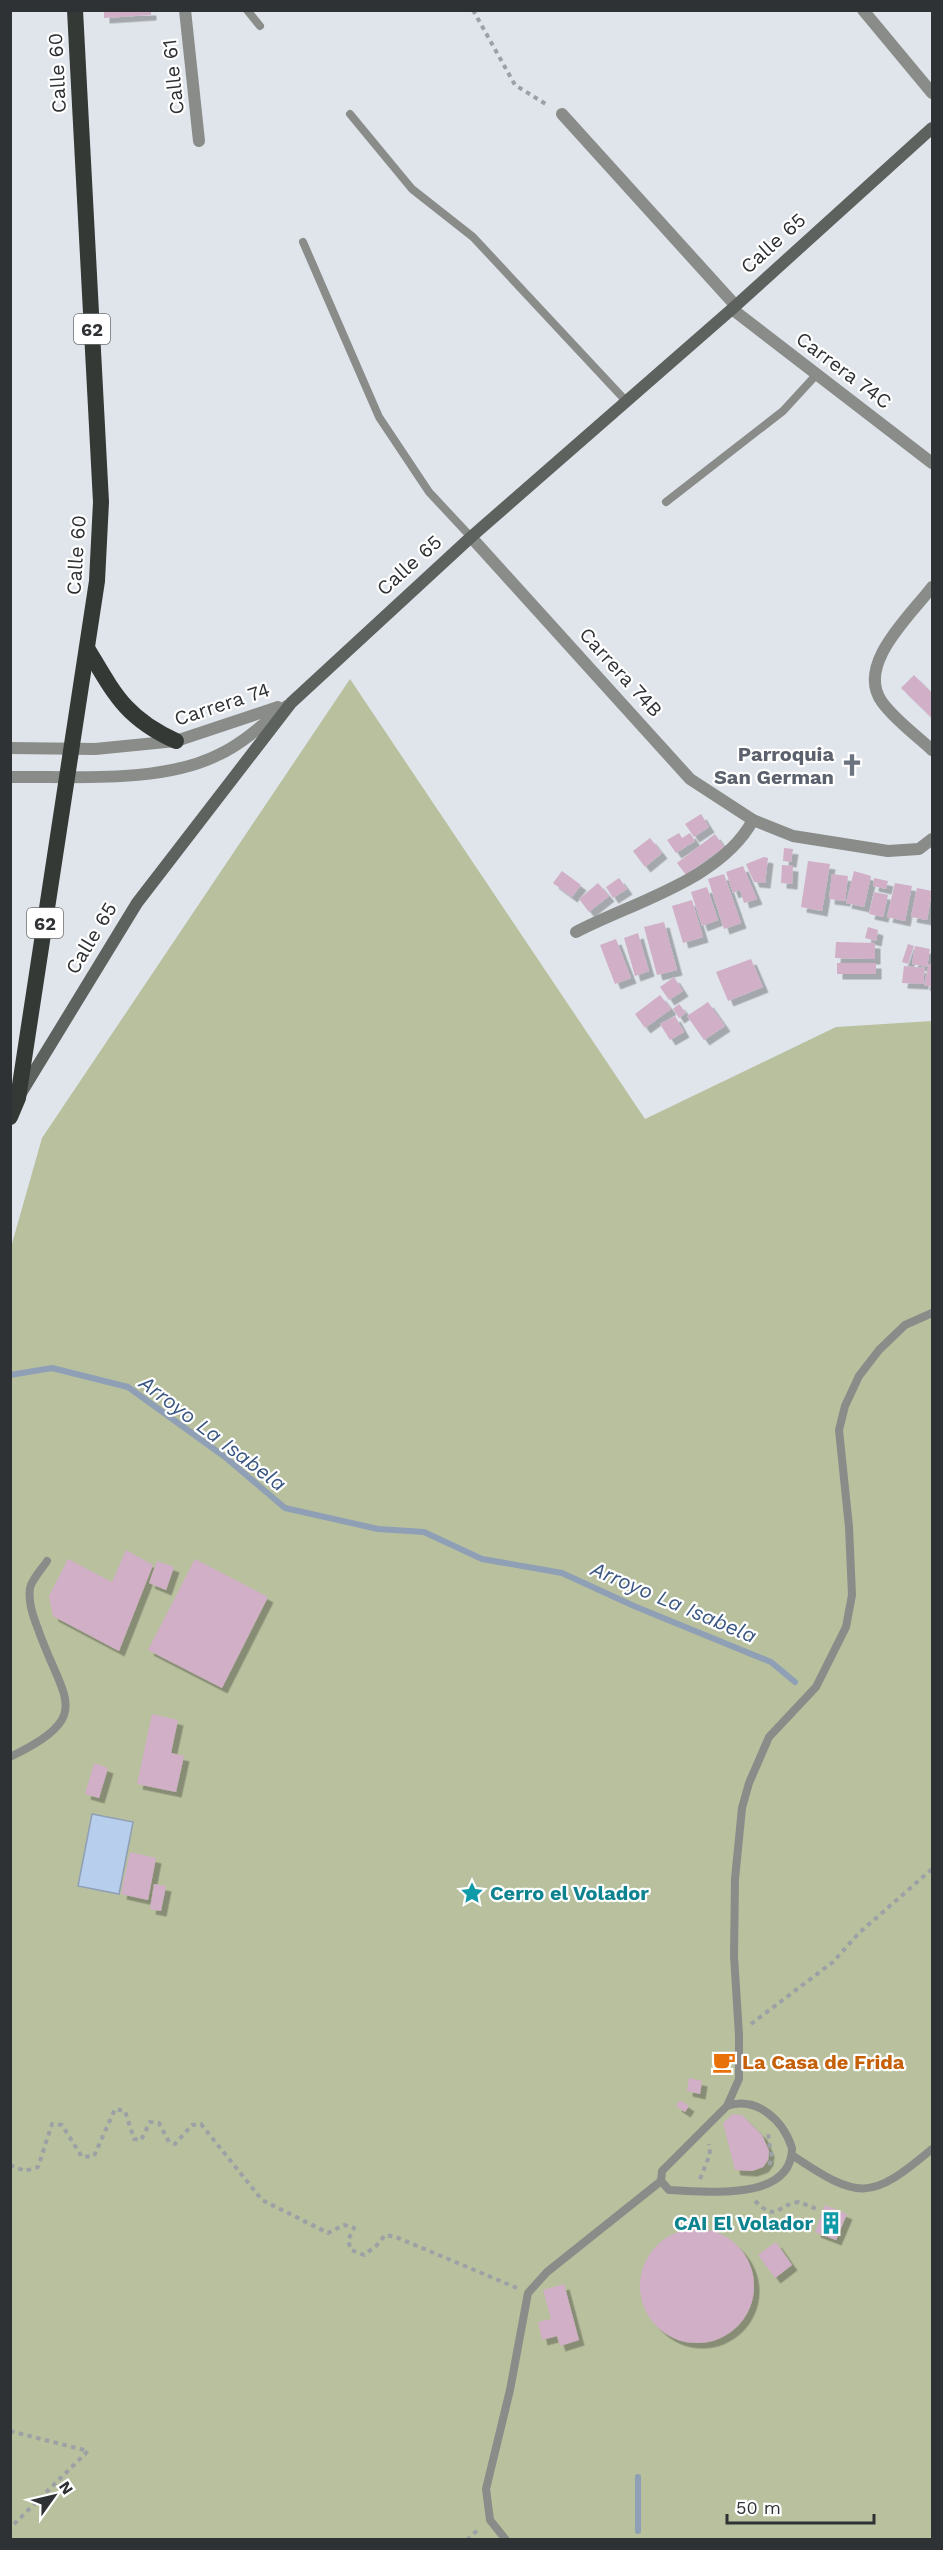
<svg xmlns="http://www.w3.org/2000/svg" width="943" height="2550" font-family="'Work Sans',sans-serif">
  <defs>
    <filter id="shadow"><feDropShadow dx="5.5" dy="5.5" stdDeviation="0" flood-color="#0004"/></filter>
  </defs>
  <rect width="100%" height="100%" fill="#dfe5eb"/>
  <path fill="#b8c09e" d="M350,679l295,440 191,-92 96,-6v1518l-921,1v-1293l31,-109z"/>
  <path fill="#b8ceed" stroke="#8f9fb6" stroke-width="1.5" d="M92,1814l41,8 -14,72 -41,-8z"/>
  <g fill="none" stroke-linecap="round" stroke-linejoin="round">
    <g stroke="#8f9fb6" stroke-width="6">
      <path d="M10,1375l42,-7 76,19 97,70 60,51 93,21 46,3 58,27 80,14 72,33 137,56 24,20"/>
      <path d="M638,2477v54"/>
    </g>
  </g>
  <g fill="#d0afc7" filter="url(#shadow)">
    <path d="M104,10h47v5l-47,3z"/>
    <path d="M914,675l18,18v25l-31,-30z"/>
    <path d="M701,814l8,13 -15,10 -9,-13z"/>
    <path d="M679,833l3,5 8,-5 5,8 -19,12 -9,-13z"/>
    <path d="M715,834l9,13 -38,28 -9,-12z"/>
    <path d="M650,838l12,15 -17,14 -12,-16z"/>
    <path d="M784,848l9,1 -2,13 -8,-1z"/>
    <path d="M764,857l4,1 -3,25 -11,-1 -8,-18z"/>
    <path d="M808,861l22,3 -8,47 -21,-4z"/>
    <path d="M782,865l11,1 -1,18 -11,-1z"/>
    <path d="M743,866l14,33 -13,4 -4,-13 -7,3 -7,-21z"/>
    <path d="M562,871l19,14 -9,12 -19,-14z"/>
    <path d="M854,871l17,5 -7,31 -18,-4z"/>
    <path d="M724,874l17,49 -17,6 -16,-50z"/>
    <path d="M832,874l16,2 -3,25 -16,-2z"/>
    <path d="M619,878l8,11 -14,9 -7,-11z"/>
    <path d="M874,878l14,3 -2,8 -13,-3z"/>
    <path d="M598,883l11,13 -20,16 -10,-13z"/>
    <path d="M895,883l17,3 -7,35 -18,-4z"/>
    <path d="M707,887l11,33 -16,6 -11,-34z"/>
    <path d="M917,888l15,3 -5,29 -16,-3z"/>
    <path d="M874,892l14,3 -5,22 -14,-3z"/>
    <path d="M692,900l11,37 -20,6 -11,-37z"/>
    <path d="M664,922l13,48 -20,5 -13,-48z"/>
    <path d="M868,927l10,3 -2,11 -11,-3z"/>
    <path d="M638,933l11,38 -14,5 -11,-38z"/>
    <path d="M616,939l15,39 -16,6 -15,-39z"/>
    <path d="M836,942l39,1v16l-40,-1z"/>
    <path d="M908,944l6,2 -6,18 -6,-2z"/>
    <path d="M915,946l15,3 -3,18 -15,-3z"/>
    <path d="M751,959l12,28 -35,14 -12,-29z"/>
    <rect x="837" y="963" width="39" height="11"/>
    <path d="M929,964h3v23l-8,-2z"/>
    <path d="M904,966l21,2 -2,16 -21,-1z"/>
    <path d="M674,977l9,14 -14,9 -9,-13z"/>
    <path d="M660,995l11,14 -26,19 -10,-14z"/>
    <path d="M708,1002l17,24 -21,14 -17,-24z"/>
    <path d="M679,1004l7,9 -7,5 -6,-9z"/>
    <path d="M675,1016l9,16 -14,8 -10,-16z"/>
    <path d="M126,1550l27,15 -34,86 -66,-35 -4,-20 19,-37 44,23z"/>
    <path d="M195,1559l73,38 -46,91 -74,-38z"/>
    <path d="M157,1561l17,6 -8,23 -17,-7z"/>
    <path d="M152,1714l26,6 -7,33 13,3 -8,36 -39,-8z"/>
    <path d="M94,1763l14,5 -9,30 -14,-4z"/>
    <path d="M130,1852l26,6 -8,42 -27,-6z"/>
    <path d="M154,1884l12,2 -5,25 -11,-2z"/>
    <path d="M689,2078l13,3 -2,13 -13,-3z"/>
    <path d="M680,2100l9,6 -4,6 -9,-6z"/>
    <path d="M733,2114l9,1 20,20 7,16 -1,9 -5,7 -11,4 -17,-1 -12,-47z"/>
    <path d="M825,2205l22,9 -11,26 -21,-8z"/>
    <circle cx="697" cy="2286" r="57"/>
    <path d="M776,2242l16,23 -17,13 -17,-23z"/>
    <path d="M564,2284l15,56 -19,6 -3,-10 -15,4 -4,-18 13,-3 -8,-29z"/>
  </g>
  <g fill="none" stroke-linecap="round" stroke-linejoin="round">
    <g stroke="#9ca1a5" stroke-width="4" stroke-dasharray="4.5 4.5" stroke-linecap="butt">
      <path d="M473,10l42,75 34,21"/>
      <path d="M751,2024l82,-62 26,-29 73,-64"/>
      <path d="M10,2165l15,6 13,-4 14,-43 10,1 20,32 12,-1 21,-47 10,2 9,28 7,1 9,-18 9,1 10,19 6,2 17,-19 9,-1 61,76 66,33 16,-8 10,3 -6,12 3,10 13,5 13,-10 8,-10 11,2 121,51"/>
      <path d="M769,2165c7,-12 -3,-20 0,-32"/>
      <path d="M700,2179l10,-25 -1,-10"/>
      <path d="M755,2201c23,22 20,4 44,1l18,7"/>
      <path d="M10,2431l78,20 -78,77"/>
      <path d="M467,2540l13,-12"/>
    </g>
    <g stroke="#898c89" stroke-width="8">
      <path d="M247,10l13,16"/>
      <path d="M350,114l62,75 61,48 153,164"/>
      <path d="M303,242l76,175 50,75 42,45"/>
      <path d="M666,502l117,-91 34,-37"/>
      <path d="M10,1757c86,-42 53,-56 28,-128 -5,-13 -10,-27 -8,-41 2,-9 12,-19 17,-27"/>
      <path d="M727,2106c30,-10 56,14 65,42 0,55 -88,43 -123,42l-8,-9 1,-10 65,-65 12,-27v-44l-5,-79 1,-77 7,-71 7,-25 20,-46 47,-50 30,-60 6,-32 -3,-68 -10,-97 6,-24 14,-30 20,-26 26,-25 27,-12"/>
      <path d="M792,2155c68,46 79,45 140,-6"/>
      <path d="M506,2540l-16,-20 -4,-31 24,-99 18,-97 19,-21 114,-91"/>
    </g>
    <g stroke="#898c89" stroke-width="12">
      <path d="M185,10l14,131"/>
      <path d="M863,10l69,83"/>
      <path d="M562,114l173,191"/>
      <path d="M732,309l200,154"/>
      <path d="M471,537l219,242 63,41 40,16 95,15 31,-2 13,-10"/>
      <path d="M932,587c-21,28 -77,78 -50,115 13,18 34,33 50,48"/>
      <path d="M576,932c57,-30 145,-52 177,-112"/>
    </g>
    <g stroke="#898c89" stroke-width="12">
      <path d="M10,748l85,1 81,-8 102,-34"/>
      <path d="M10,777c64,-1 152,7 210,-23 24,-11 46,-33 67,-48"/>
    </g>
    <path stroke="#5e625f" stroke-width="12" d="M21,1093l116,-190 154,-200 180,-166 261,-228 200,-181"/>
    <g stroke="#343935" stroke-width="16">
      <path d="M87,648c27,45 38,70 89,93"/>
      <path d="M10,1117l8,-19 79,-517 4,-79 -26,-492"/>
    </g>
  </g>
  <defs>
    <g id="church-bare" transform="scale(1.8)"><path d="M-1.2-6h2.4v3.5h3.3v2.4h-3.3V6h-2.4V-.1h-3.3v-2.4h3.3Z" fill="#6b7280" stroke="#fff" stroke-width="2.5" paint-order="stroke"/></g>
    <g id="sight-bare" transform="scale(1.8)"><path d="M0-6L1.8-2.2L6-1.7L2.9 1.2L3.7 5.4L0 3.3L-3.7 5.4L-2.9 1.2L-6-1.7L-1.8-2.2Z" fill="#0f9aa8" stroke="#fff" stroke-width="2.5" paint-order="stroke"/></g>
    <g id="cafe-bare" transform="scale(1.8)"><path d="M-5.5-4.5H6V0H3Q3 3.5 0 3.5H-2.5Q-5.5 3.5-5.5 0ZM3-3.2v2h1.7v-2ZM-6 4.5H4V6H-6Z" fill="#e8710a" stroke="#fff" stroke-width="2.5" paint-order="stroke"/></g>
    <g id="building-bare" transform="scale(1.8)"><path d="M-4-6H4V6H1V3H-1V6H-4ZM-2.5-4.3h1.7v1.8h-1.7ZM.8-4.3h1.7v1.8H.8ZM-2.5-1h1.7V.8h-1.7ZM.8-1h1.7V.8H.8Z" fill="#0f9aa8" stroke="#fff" stroke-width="2.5" paint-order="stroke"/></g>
  </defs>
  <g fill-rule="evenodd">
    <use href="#church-bare" x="852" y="765"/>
    <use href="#sight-bare" x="472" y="1893"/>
    <use href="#cafe-bare" x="724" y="2062"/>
    <use href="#building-bare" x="831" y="2223"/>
  </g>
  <g text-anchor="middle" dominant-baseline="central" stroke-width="4.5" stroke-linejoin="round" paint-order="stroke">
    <g fill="#fff" stroke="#6d7071" stroke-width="1.5">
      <rect x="74" y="314" width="36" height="30" rx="4.5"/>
      <rect x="27" y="908" width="36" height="30" rx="4.5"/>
    </g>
    <g font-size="18" font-weight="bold" fill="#2f3234">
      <text x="92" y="329">62</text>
      <text x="45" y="923">62</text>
    </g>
    <g font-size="20" fill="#2f3234" stroke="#fff">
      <text transform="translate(57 73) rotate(-93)">Calle 60</text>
      <text transform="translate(173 77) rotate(-96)">Calle 61</text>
      <text transform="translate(773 243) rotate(-42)">Calle 65</text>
      <text transform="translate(844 370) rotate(37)">Carrera 74C</text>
      <text transform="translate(76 555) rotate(-86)">Calle 60</text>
      <text transform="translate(409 565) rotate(-42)">Calle 65</text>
      <text transform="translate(621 672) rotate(48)">Carrera 74B</text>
      <text transform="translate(222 704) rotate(-18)">Carrera 74</text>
      <text transform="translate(91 938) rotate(-59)">Calle 65</text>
    </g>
    <g font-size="20" font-weight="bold" fill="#5b616d" stroke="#fff" text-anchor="end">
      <text x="834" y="754">Parroquia<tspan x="834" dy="23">San German</tspan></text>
    </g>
    <g font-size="20" font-weight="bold" fill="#0d838f" stroke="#fff" text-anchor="start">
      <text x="490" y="1893">Cerro el Volador</text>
      <text x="813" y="2223" text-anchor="end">CAI El Volador</text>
    </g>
    <g font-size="20" font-weight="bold" fill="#c56008" stroke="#fff" text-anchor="start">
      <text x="742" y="2062">La Casa de Frida</text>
    </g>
    <g font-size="21" font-style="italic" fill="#3a5783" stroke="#fff">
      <text transform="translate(213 1433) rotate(37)">Arroyo La Isabela</text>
      <text transform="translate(674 1602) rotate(23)">Arroyo La Isabela</text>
    </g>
  </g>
  <rect width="943" height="2550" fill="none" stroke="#2f3234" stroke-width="24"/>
  <g transform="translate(54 2496) rotate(56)" stroke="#ffffff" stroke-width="4.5" paint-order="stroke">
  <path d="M0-4.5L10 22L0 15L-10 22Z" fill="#2f3234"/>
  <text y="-9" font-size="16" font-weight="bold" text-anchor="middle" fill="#2f3234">N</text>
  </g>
  <path d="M727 2514v9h147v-9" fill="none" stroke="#2f3234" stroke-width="3"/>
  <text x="736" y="2514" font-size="18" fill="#2f3234" stroke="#ffffff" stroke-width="4.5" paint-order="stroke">50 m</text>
</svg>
